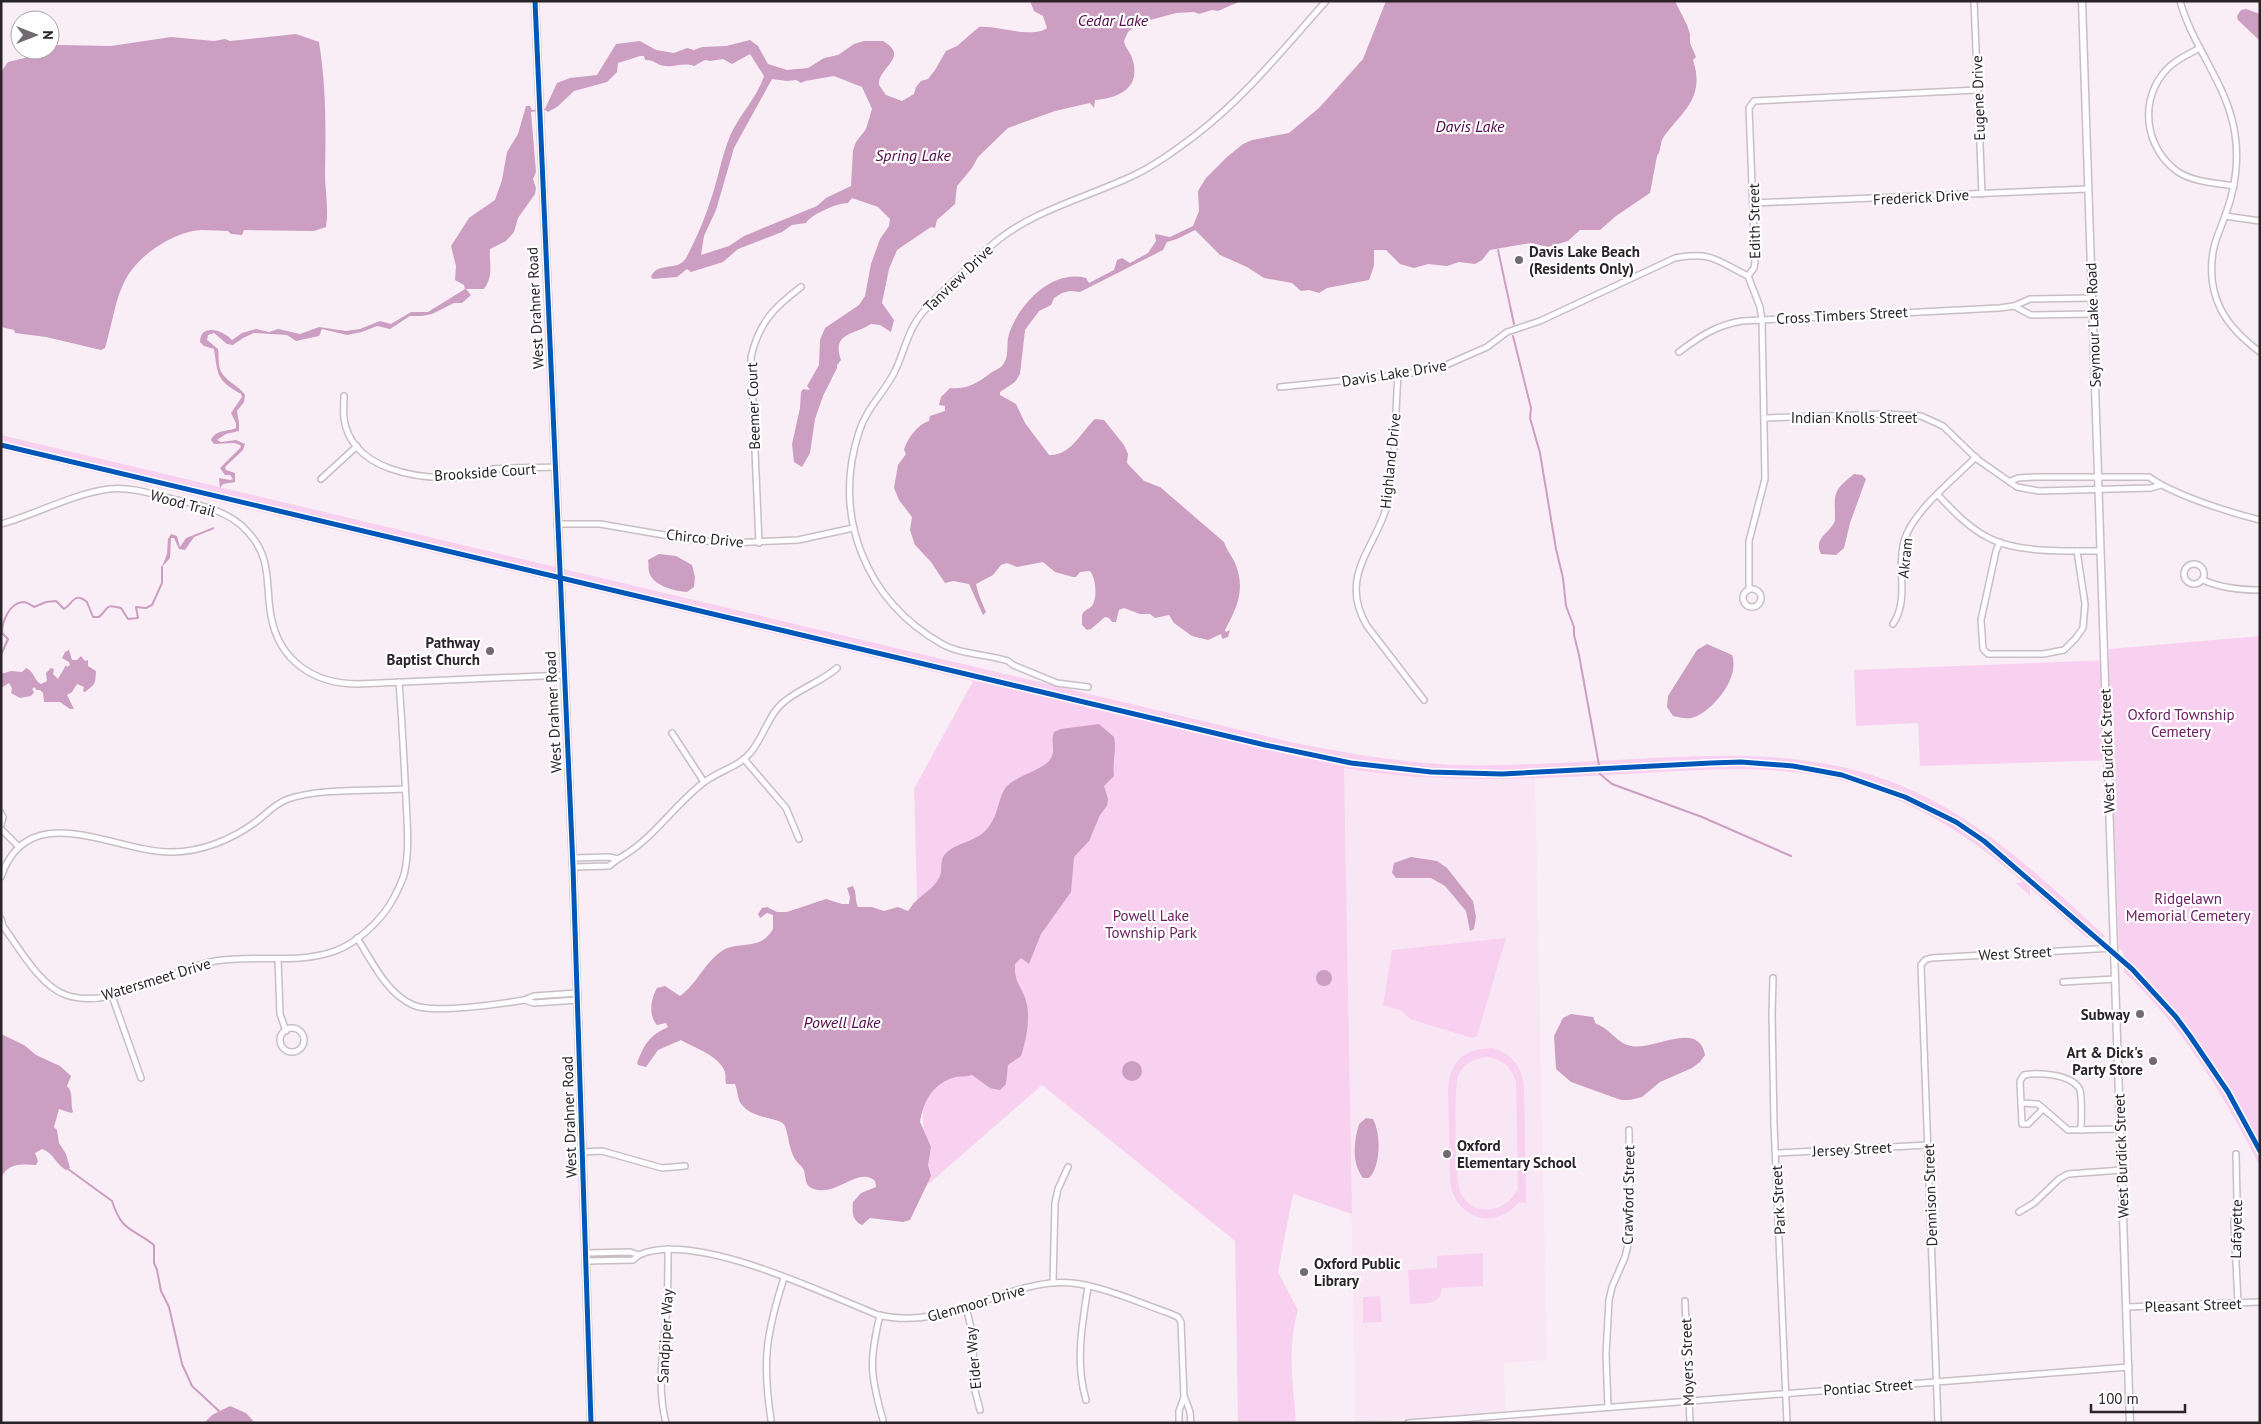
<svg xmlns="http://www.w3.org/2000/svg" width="2261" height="1424" font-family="'PT Sans',sans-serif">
  <rect width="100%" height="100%" fill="#f9eef6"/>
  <path fill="#f9e6f5" d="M1344,768l71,9 77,3 43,-2 12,582 -43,3 1,49 -150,11z"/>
  <g fill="#f8d1f0" fill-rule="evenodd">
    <path d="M1,435l1294,308c66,13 132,24 199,22 53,-1 105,-4 157,-7 82,-4 162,-6 241,24 84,32 149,95 214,155l-19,1 -57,-50v8l-14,-13 7,-1c-49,-43 -105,-79 -168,-98 -68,-20 -141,-15 -210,-11 -101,5 -201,13 -301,-5l8,446 -59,-20 -15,78 20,38c-11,37 -5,74 -2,113h-58l-3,-182 -193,-156 -117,102 -11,-398 59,-108 -972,-231z"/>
    <path d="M2260,636v530c-38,-73 -75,-137 -136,-194l-1,-20 -4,-4 -7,-188 -192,6 -2,-43 -62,3 -2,-56 255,-10v-11z"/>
    <path d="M1506,938l-29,98 -5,2 -62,-19 -8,-8 -19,-6 9,-55z"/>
    <path d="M1493,1048c19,6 28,18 31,37l2,118 -7,-1c-24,30 -65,16 -69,-21l-2,-94c4,-29 17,-38 45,-39zM1485,1057c16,1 26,9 31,25l2,106c-10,25 -47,31 -58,3 -5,-12 -6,-103 -2,-115 5,-12 15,-17 27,-19z"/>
    <path d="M1483,1253v33l-41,2c-1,18 -18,15 -32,16l-2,-34 29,-2v-12z"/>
    <path d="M1380,1296l2,26 -19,1v-26z"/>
  </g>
  <g fill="#cc9ec2" fill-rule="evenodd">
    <path d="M1030,1h211l-23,10 -6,-1 -13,4 -5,-2 -18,1 -37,10 -11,9 -4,9c1,7 6,10 8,17 10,29 -12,40 -37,42l-1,8 -4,-5 -35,8 -47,17 -30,29 -6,11 -15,18 -2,18 -18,16 -2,8 -4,-1 -34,23 -8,19 -7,34 12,17 -3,12 -11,-7 -9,-1c-16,11 -40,8 -30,36l-4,5v3l-14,28 -8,23 -5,34 -8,14 -8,-5 -2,-18 8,-36 1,-16 2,-3 7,1 -3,-4 12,-21 1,-25 5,-12 34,-23 6,-9 6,-32 9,-25 9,-13 1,-7 -12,-12 -26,-9 -4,5c-11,0 -36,11 -42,20l-14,2 -10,7 -44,17 -15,13 -32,10 -4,-3 -10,8 -24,2 -2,-2c6,-16 27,-5 35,-19 9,-17 18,-37 24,-56 8,-22 11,-44 20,-66 9,-21 27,-38 34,-60l-14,-22 -18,10 -9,-5 -13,2 -5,-1 -11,6c-10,-4 -18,1 -29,0 -9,-1 -9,-6 -20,-6l-1,-4h-4l-22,7 -1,9 -10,10 -33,9 -17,16 -9,5 -3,-2 -14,2 5,60 -3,7 3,9 -1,6 -17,24 -4,14 -8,9 -16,8c-1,15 4,26 -6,40h-18l5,6 -9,8h-8l-22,11 -10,2h-12l-20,13 -13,-3 -15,6 -15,3 -25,-6 -3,7 -23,5 -9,-6 -33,-2 -11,5 -10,7 -6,-1 -13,-11 -6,2 -1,5 11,9c1,6 0,14 2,20 4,12 20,17 25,26l-1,7 -7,9 2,12v8l-13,3 -9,6 4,2 15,-2 9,4 -2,6 -18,17 1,3 9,3v9l-12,2 -3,4 -1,-10 11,2 3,-1 -3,-4h-5l-5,-7 21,-21 -1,-2 -6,-2 -20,1 -3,-4c5,-11 16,-8 25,-12v-5l-5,-10 11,-16 -1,-3c-25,-14 -23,-19 -27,-45l-10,-3 -4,-4c0,-20 25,-11 32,-2l10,-7 14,-4 13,3 9,-3 22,5 19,-7 27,4 14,-2 20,-8 11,3 20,-12h17l37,-23 -1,-4 -9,-5 1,-14 -5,-20 18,-28 26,-18 7,-20 5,-28 11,-18 8,-28h4l2,4 13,-1 12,-26 13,-5 27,-3 19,-31 24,-3 16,9 18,3 13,-5 7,2 8,-3 24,-1 24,-6 8,6 10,18 19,6 21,-2 16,-10 14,-3 16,-11 10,-3h19c28,16 -6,27 -4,44l7,10 16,6 12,-7 2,-7 5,-6 7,-2 7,-9 11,-19 11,-5 22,-19c17,-2 54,12 68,1l-4,-12 -9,-5zM834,76l28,11 10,22 -6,20 -10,13 -3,8 -2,36 -25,12 -9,8 -73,30 -15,10 -28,9 3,-19 12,-26 18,-62 38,-69 15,2 9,-1 5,3 4,-2z"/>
    <path d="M1386,1h289l12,24 3,9v9l6,14 -3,3c12,37 -9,50 -28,75 -6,7 -3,15 -8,21l-7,37 -34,23 -16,14h-20l-12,11 -20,6 -17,-4 -41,7 -8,10 -7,4 -16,-2 -12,4 -19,-2 -14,4 -14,-4 -14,-14h-12v16l-5,14 -42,8 -8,5 -10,-3 -8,1 -9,-8 -28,-5 -17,-11 -27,-12 -25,-25 -18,9 -10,3 -4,8 -83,42 -10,-1 -8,2 -8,5 -3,7 -12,6 -14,19 -5,44 -5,8 -15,10v3l16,9 9,19 24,32c22,1 32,-23 46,-36l9,1 20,25 4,9 -1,9 17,18 16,6 64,55c3,9 8,14 11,21 11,27 2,44 -10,67l1,2 4,-2 -2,7 -6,2 -1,-5 -13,6 -16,-4 -18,-13 -5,-8 -14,3 -5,-4h-10l-16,-6 -5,2 -3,12h-4l-3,-4 -4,-1 -14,12 -4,1 -5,-5v-10c2,-5 5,-5 9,-8 7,-7 5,-29 -1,-36l-10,1 -4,5h-3l-18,-5 -12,-10 -26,5 -10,-4 -6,2 -8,10 -17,9c2,10 6,19 10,28l-3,3 -14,-31 -16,-3 -8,2 -14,-21 -16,-17 -5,-15 2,-13 -13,-17 -5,-12 4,-23 8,-11 -2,-4c3,-11 14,-26 25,-29l1,-5 15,-5v-5l-6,-1 2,-8 9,-9c15,2 28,-5 38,-13 7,-6 13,-5 17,-14 4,-7 1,-18 4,-27 10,-30 43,-65 77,-56l3,5 25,-13 3,-10 5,-2 8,5 18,-10 8,-12 -1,-7 15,3 23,-11 6,-15 -1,-20 8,-13 21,-21 16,-13 9,-4 37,-7 30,-25 44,-49z"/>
    <path d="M2246,9l14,5v27l-22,-21 -1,-4 4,-6z"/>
    <path d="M296,34l23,8c7,43 7,87 6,131 0,18 4,36 1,54l-12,4 -70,-1 -2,5 -11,-1 -3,-3c-9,0 -18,-1 -27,-1 -17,1 -32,9 -46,18 -40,28 -37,57 -50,100l-4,2 -55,-13 -31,-4 -1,-3 -13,-3v-255l7,-10 29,-7 21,-10 53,1 60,-9 43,4 11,-2 5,2z"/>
    <path d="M1854,474l8,1 4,4 -16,44 -6,25 -8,7 -15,-1c-8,-16 8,-20 14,-33 0,-26 -4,-29 19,-47z"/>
    <path d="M214,527v2l-20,8 -9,13 -6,-1 -5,-11h-3l-1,20 -8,9 5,-13 1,-15 3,-5 6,2 3,11 6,-9z"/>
    <path d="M659,554l17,2 16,9 3,12 -1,10 -7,5c-12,-1 -34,-6 -38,-20 -1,-3 0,-8 -1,-12z"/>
    <path d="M1707,644l25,11c8,21 -16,52 -35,61 -8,4 -16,2 -24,0l-6,-9 1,-11 29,-46z"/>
    <path d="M69,650l3,10h5l4,-4 4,5 3,-1v6l8,5c-1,14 0,12 -11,21l-2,-1 1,-4 -7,-3 -5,8 -5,3 7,14h-4l-10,-7h-16l-1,-9 -3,-3h-4l-1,-3 -3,2 2,3 -3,4 -11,2 -9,-5 1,-5 -3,-5 -8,5v-14l10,-3 11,1 4,-4c9,4 8,13 15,16l6,-3 -1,-8 5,-5 3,1 -1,5 5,5 8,-14 1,2 3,-2 -1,-3 -7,-4 3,-6z"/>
    <path d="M1099,724l15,13c3,13 -2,25 0,39l-10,10 4,13 -1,7 -7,9 -11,26 -15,16 -3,35 -30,42 -12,30 -8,-6 -6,6c-1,20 7,22 11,37 5,16 0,40 -5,55l-13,9 -2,19 -6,6 -10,-2 -18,-13c-5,2 -10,1 -16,2 -22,5 -33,24 -36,45l11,25 -3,18 3,11 -21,44 -7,2 -33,-4 -8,7c-10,-4 -10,-14 -9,-23l8,-9 15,-6 -1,-6c-16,-15 -39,16 -61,8 -12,-4 -6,-14 -12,-22 -1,-2 -4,-3 -5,-5 -8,-10 -8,-25 -12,-36 -3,-9 -31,-6 -43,-21 -5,-6 -4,-14 -7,-21h-9c-1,-4 0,-8 -1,-12 -6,-17 -31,-24 -44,-32l-23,10 -12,17 -8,-2 -1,-2c8,-20 12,-27 31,-36l-2,-4 -9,2c-9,-10 -6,-26 0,-37l8,-2 15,10c17,-12 24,-33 42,-45 16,-11 38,1 51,-22v-14l-6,-2 -7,5 -2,-4 4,-6 5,-1 10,5h10l39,-13 16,5h7l1,-7 -3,-9 6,-2c4,7 2,16 5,21h14l12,4 14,-4 10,4c3,-3 4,-7 7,-9 8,-8 19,-14 24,-24 5,-8 -1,-17 7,-25 10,-10 26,-11 37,-20 17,-15 14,-36 24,-47 11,-11 39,-17 44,-28 5,-9 -1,-17 3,-26l7,-3z"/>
    <path d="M1411,857l26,4 10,7 26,33 3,16 -2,12 -4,2 -4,-20 -21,-25 -14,-8h-35l-4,-5 2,-10z"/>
    <circle cx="1324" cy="978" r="8"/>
    <path d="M1571,1014l22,3 3,7c14,4 20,19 35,22 22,5 68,-27 74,9l-5,7 -8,6 -32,14 -18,15 -12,3h-9l-50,-18 -15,-13 -2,-33 9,-18z"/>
    <path d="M1,1034l23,11 12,10 24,11 11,10 -4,10c7,6 3,18 6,26l-2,1 -12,-4 -5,18 3,3 2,13 7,11 4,14 -4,2c-10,-5 -12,-17 -24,-21l-7,4 3,8 -2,4c-14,-1 -29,-2 -35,13z"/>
    <circle cx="1132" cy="1071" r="10"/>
    <path d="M1366,1118l7,1c8,15 8,47 -4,59h-6c-12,-16 -9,-36 -4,-54z"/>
    <path d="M230,1406l16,7 9,10h-51l8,-8z"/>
  </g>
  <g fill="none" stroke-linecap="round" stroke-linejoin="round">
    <g stroke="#cc9ec2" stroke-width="2">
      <path d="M1498,250l16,74"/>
      <path d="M1513,336l18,72 -1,10 10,35 16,96 7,29 3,28 8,21v8l5,20 20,110"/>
      <path d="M1,655l7,-16 -6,-6c0,-11 7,-30 21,-31 4,0 8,3 11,5l12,-5 10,-1 8,8c9,-5 10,-18 23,-7l6,15h6c11,-10 5,-13 22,-9l7,11 10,-1 -2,-11 10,1 6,-3 10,-22v-16"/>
      <path d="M1600,774l12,10 90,33 89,39"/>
      <path d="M68,1169l44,32c10,31 19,26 42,44v18l3,7 4,21 8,16 13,57 10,22 27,25"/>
    </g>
    <g stroke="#c7bfc5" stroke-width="8">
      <g id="minor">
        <path d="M1974,1l8,193"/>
        <path d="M2180,1c13,47 48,84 55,133 4,27 0,56 -10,82 -4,12 -10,23 -12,36 -7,45 12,74 47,100"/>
        <path d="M2200,48c-11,6 -23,11 -32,20 -30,30 -24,80 10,104 16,10 38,11 56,14"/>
        <path d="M1753,203l335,-14"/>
        <path d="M2225,216l35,5"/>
        <path d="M1748,276l6,-8 1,-6 -6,-154 5,-7 223,-11"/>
        <path d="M1748,276l12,31 2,13 3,159 -16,62v48"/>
        <path d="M2014,306l17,9 61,-1"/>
        <path d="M1679,352c20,-15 37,-27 63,-31l257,-13 15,-2 16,-7 62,-1"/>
        <path d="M1398,375c-3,40 -2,83 -9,122 -9,48 -53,77 -22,129l57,74"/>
        <path d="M1280,387l118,-12 39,-6 50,-22 20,-15 33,-11 135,-63c37,-7 42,3 73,18"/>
        <path d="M344,396c0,7 -1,15 0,23 8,51 74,61 116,58 11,-1 22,-6 33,-8 20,-2 41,-1 61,-2"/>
        <path d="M1764,418l122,-4 35,2 22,10 34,33 40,28 22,4 112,-3 10,-3"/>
        <path d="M321,479l36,-33"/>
        <path d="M2011,481l7,-3 17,-1h114c25,18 79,35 111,43"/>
        <path d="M1938,495c15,16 31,33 51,43 28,15 79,13 111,13"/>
        <path d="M1,524c36,-10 71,-30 108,-35 21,-3 46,6 67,11 25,5 53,11 71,31 26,27 18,53 24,85 8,45 43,68 87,68l206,-9"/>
        <path d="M557,524h43l93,16 37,3 68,-3 55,-12"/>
        <path d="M2000,542l-4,9 -15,69 2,29 5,5h55l21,-4 11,-11 8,-11 2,-24 -8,-53"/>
        <path d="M759,543l-8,-186c8,-34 22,-49 50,-70"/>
        <circle cx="2194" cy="574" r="10"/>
        <path d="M2203,580c18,8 37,10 57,10"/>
        <circle cx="1752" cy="598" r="9"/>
        <path d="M1893,624c17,-26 3,-55 11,-83 9,-30 49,-61 72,-84"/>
        <path d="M1088,687l-31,-4 -44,-18 -5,-4c-21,-7 -46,-6 -66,-17 -77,-44 -110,-128 -83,-212 7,-23 24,-38 35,-59 9,-17 12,-37 23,-53 10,-15 24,-27 37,-39 13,-12 25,-25 39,-37 39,-33 89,-45 135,-66 25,-11 48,-28 69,-44 49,-38 88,-87 129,-133"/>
        <path d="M672,733l32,49"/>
        <path d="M744,759l42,49 13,31"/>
        <path d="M1,813l2,4 -2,8"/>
        <path d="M1,829l18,18"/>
        <path d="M572,858l37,-1 9,2 -9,7 -36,1"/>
        <path d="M618,859c36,-20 54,-52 85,-76 15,-12 36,-16 48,-31 13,-16 18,-39 34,-51 16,-13 36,-19 52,-33"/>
        <path d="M1,877c27,-82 115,-24 171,-25 30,0 61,-13 85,-31 9,-7 19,-18 31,-22 32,-11 82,-8 117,-10"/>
        <path d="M1,919l2,7c16,22 37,60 63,69 47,16 103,-26 149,-34 40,-7 81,4 120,-10 22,-8 47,-31 58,-52 4,-7 8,-16 11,-24 6,-24 3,-52 2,-76 -2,-39 -4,-78 -7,-117"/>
        <path d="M357,938c15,23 29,55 56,67 20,9 88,-1 111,-5"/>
        <path d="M278,959l2,55 6,17"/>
        <path d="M1773,978l-1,36 2,110 13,299"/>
        <path d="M2063,982l52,-3"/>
        <path d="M577,993l-43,3 -10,4 10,3 44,-3"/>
        <path d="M112,996l29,82"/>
        <circle cx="292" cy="1040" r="12"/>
        <path d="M2021,1103l17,1 30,26 52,-1"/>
        <path d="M2043,1109l-15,15h-6l-2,-43 4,-6c14,-3 46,-1 55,13 4,6 2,33 2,42"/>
        <path d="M583,1152l19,-1 60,17 23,-2"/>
        <path d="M1776,1153l152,-8"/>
        <path d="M2236,1154l1,46 -3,23 4,80"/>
        <path d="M2019,1212l15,-9 25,-24 9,-5 54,-4"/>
        <path d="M587,1253l43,-1 9,3 -6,5 -46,1"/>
        <path d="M639,1255c55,-25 184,38 239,60 63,15 112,-25 173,-32 39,-4 82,18 118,30l9,4 3,5 3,75 -5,14v12"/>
        <path d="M1053,1283l2,-80 3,-14 10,-22"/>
        <path d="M1685,1301l5,122"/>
        <path d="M966,1306l7,31 1,50 6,23"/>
        <path d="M2126,1307l134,-5"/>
        <path d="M880,1315c-11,46 -10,60 3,105"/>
        <path d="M1185,1398l5,14 1,11"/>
        <path d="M1086,1400c-11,-37 -4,-75 2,-113"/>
        <path d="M1608,1407l-2,-53 3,-54 3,-13 13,-30 5,-21 -1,-106"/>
        <path d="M771,1420c-9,-59 -5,-86 13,-142"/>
        <path d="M666,1423c-10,-38 -2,-78 1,-116 1,-19 1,-38 1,-58"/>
        <path d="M1408,1423l721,-56"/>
        <path d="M1938,1423l-17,-458 4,-5 6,-2 183,-10"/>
      </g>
    </g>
    <g stroke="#c7bfc5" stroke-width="9">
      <g id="tertiary">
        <path d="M535,1l38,866 18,556"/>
        <path d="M2082,1l48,1422"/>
      </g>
    </g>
    <use href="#minor" stroke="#fefcfe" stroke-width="5"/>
    <use href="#tertiary" stroke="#fefcfe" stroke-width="6"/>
    <g stroke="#fefefe" stroke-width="8">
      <g id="cycleway">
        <path d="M535,1l38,866 18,556"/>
        <path d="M1,445l1264,300 86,18 80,9 71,2 209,-11 30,-1 52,4 49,9 63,22 51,25 28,19 148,128 44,48 14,19 38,56 32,59"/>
      </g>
    </g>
    <use href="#cycleway" stroke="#0057b8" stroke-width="5"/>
  </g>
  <g fill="#726a70" stroke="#fefefe" stroke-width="2">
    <circle cx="1519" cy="260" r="5"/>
    <circle cx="490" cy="651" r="5"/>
    <circle cx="2140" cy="1014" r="5"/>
    <circle cx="2153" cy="1061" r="5"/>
    <circle cx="1447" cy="1154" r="5"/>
    <circle cx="1304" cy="1272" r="5"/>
  </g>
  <g text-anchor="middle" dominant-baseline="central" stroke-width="4.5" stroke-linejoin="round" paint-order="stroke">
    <g font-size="15" fill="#2a2328" stroke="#fefefe">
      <text transform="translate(1978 98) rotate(-92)">Eugene Drive</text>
      <text transform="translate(1921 197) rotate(-3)">Frederick Drive</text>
      <text transform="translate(1754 221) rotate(-91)">Edith Street</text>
      <text transform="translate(958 278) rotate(-44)">Tanview Drive</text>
      <text transform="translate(535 308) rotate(-93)">West Drahner Road</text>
      <text transform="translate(1842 315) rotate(-3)">Cross Timbers Street</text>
      <text transform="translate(2093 325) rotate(-92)">Seymour Lake Road</text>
      <text transform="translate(1394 373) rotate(-9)">Davis Lake Drive</text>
      <text transform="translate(753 406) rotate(-92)">Beemer Court</text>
      <text x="1854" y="417">Indian Knolls Street</text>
      <text transform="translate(1390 461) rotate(-84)">Highland Drive</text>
      <text transform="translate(485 472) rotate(-4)">Brookside Court</text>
      <text transform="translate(183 503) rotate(15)">Wood Trail</text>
      <text transform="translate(705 538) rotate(6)">Chirco Drive</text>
      <text transform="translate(1905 558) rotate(-84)">Akram</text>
      <text transform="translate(553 712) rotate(-93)">West Drahner Road</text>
      <text transform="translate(2107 751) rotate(-92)">West Burdick Street</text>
      <text transform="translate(2015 953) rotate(-3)">West Street</text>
      <text transform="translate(156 979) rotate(-17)">Watersmeet Drive</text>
      <text transform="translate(569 1117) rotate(-92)">West Drahner Road</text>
      <text transform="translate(1852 1149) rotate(-3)">Jersey Street</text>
      <text transform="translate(2121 1156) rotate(-92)">West Burdick Street</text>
      <text transform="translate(1628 1195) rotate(-89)">Crawford Street</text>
      <text transform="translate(1930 1195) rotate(-92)">Dennison Street</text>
      <text transform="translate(1778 1200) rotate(-93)">Park Street</text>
      <text transform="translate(2236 1229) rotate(-89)">Lafayette</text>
      <text transform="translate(976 1303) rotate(-16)">Glenmoor Drive</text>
      <text transform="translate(2193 1305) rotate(-2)">Pleasant Street</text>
      <text transform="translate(665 1336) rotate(-87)">Sandpiper Way</text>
      <text transform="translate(973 1358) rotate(-95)">Eider Way</text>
      <text transform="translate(1687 1362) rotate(-92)">Moyers Street</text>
      <text transform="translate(1868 1387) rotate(-4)">Pontiac Street</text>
    </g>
    <g font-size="15" font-weight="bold" fill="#2a2328" stroke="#fefefe" text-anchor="start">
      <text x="1529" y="251">Davis Lake Beach<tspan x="1529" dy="17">(Residents Only)</tspan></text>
      <text x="480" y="642" text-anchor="end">Pathway<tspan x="480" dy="17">Baptist Church</tspan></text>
      <text x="2130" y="1014" text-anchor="end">Subway</text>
      <text x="2143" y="1052" text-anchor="end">Art &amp; Dick's<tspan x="2143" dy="17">Party Store</tspan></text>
      <text x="1457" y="1145">Oxford<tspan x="1457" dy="17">Elementary School</tspan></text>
      <text x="1314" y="1263">Oxford Public<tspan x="1314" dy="17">Library</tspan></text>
    </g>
    <g font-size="15" fill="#6a2160" stroke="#fefefe">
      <text x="2181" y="714">Oxford Township<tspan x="2181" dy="17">Cemetery</tspan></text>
      <text x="2188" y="898">Ridgelawn<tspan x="2188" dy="17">Memorial Cemetery</tspan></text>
      <text x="1151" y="915">Powell Lake<tspan x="1151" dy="17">Township Park</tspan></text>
    </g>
    <g font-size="16" font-style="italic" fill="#52054a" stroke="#fefefe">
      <text x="1113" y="20">Cedar Lake</text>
      <text x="1470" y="126">Davis Lake</text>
      <text x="913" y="155">Spring Lake</text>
      <text x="842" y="1022">Powell Lake</text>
    </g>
  </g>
  <rect width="2261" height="1424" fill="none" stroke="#2a2328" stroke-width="5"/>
  <g transform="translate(35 35) rotate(90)"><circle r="24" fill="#fefefe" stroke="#a9a6a8"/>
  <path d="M0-4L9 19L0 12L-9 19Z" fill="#726a70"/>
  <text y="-8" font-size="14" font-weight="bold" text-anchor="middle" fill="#2a2328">N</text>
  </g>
  <path d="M2091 1404v8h94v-8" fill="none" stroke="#2a2328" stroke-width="2.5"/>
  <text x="2098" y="1404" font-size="15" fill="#2a2328" stroke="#fefefe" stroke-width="4" paint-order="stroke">100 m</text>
</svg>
